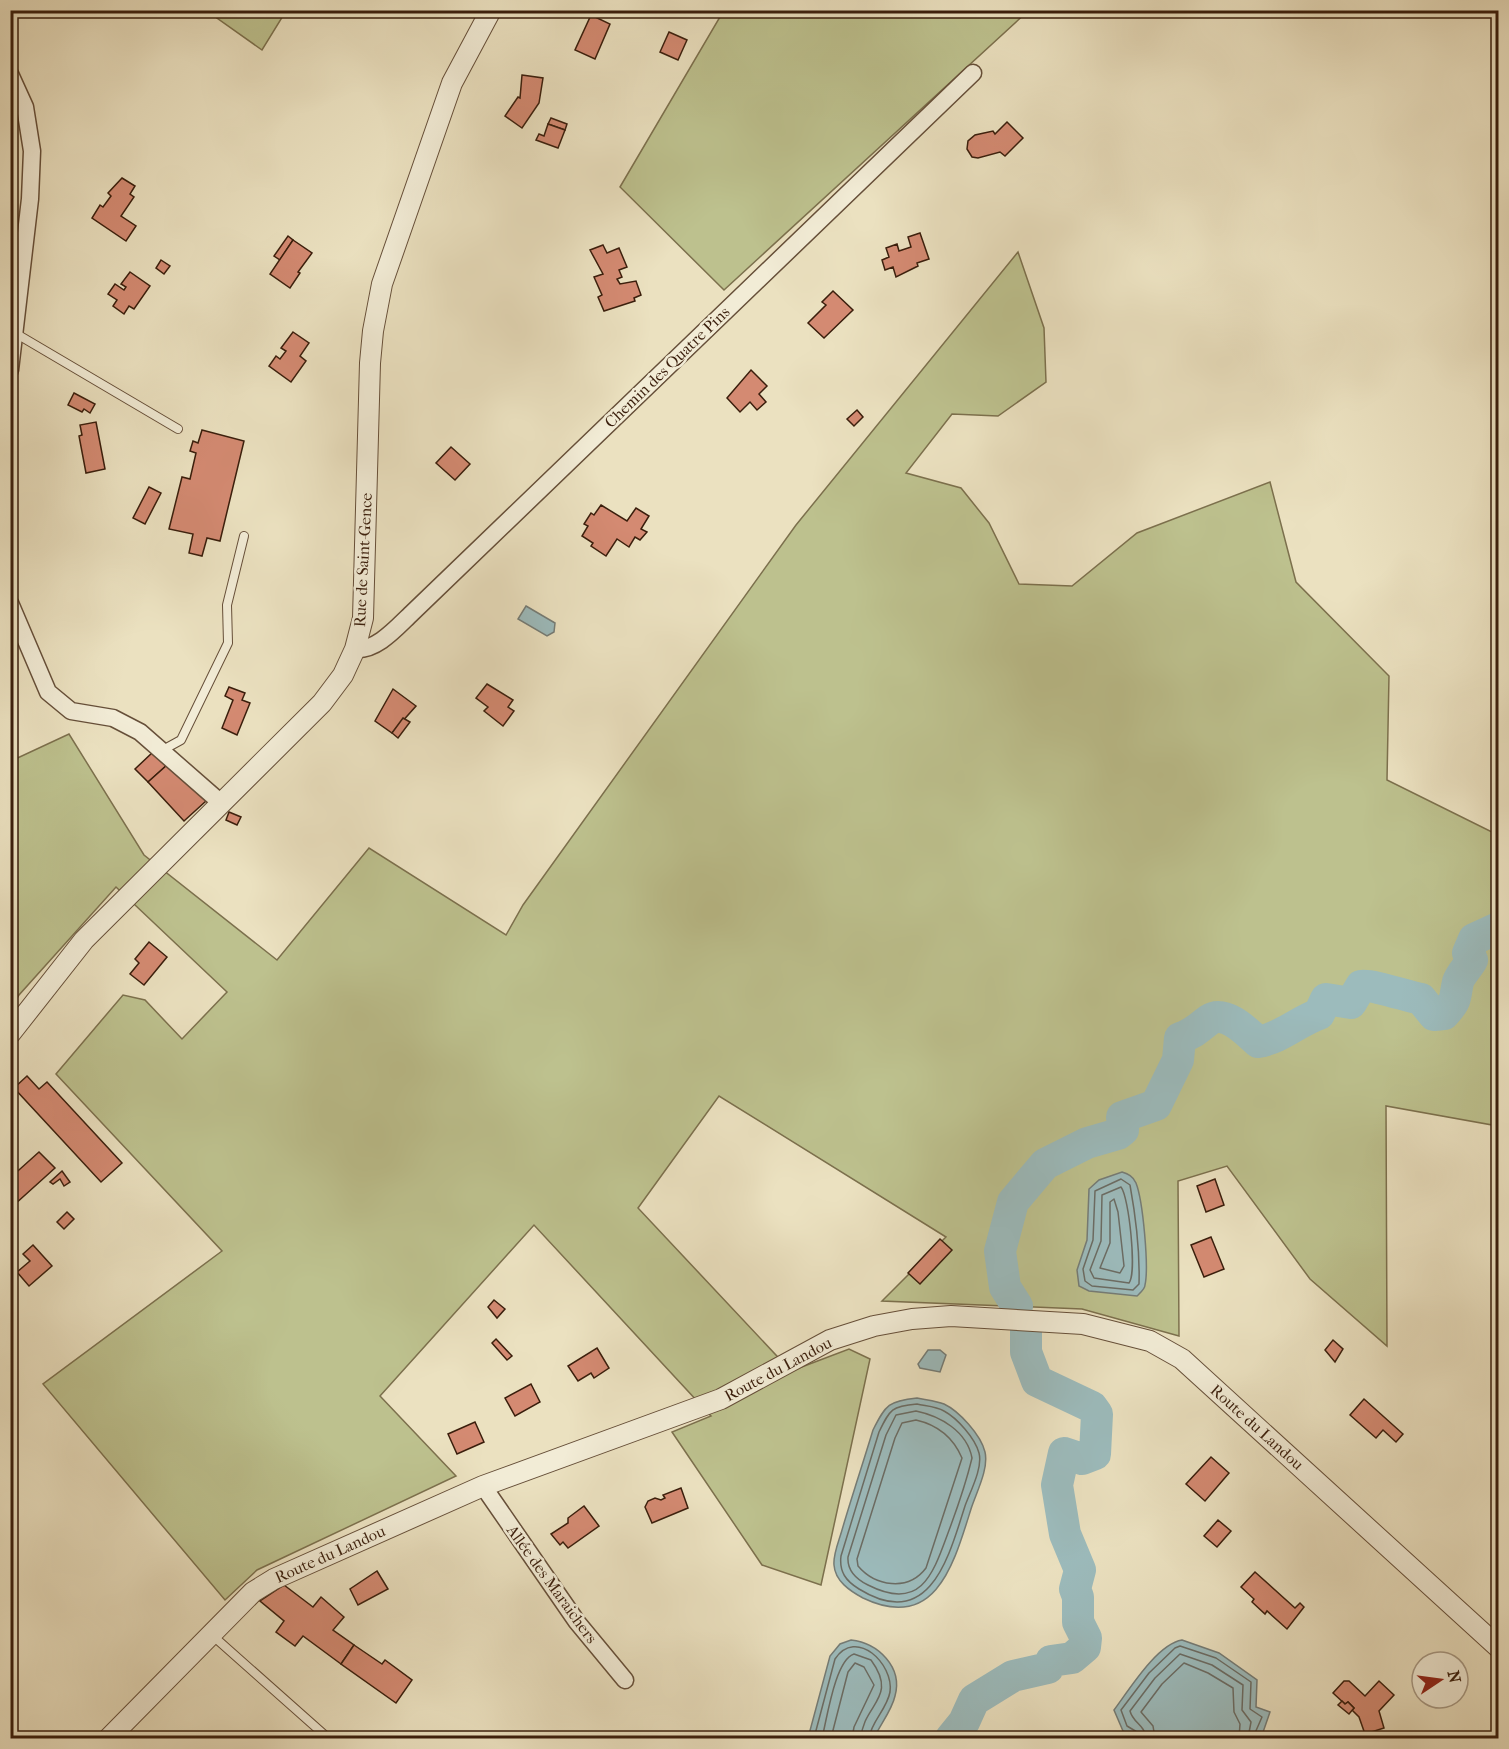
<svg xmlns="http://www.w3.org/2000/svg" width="1509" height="1749" font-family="'IM FELL French Canon',serif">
  <rect width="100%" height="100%" fill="#ebe1c0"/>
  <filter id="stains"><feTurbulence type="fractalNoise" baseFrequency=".00333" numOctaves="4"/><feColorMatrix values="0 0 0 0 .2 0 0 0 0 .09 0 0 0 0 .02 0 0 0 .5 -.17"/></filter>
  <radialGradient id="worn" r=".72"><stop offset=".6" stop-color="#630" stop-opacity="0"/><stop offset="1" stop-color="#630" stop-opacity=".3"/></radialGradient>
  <g fill="#bdc18e" stroke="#7c704d" stroke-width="1.5">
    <path d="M724,10h304v1l-304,279 -104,-103z"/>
    <path d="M207,11h79l-24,39z"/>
    <path d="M1018,252l26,76 2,54 -48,34 -46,-2 -46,59 55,15 28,35 30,61 53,2 65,-53 133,-51 26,100 93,94 -2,104 111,55v291l-112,-20 1,240 -77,-67 -83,-113 -49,15 1,155 -97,-27 -200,-8 64,-64 -227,-141 -81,112 153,163 58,-22 21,10 -49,226 -59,-20 -90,-133 39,-16 -177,-191 -154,171 76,80 -199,94 -32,30 -182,-216 179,-133 -166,-177 67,-79 22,5 37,39 45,-47 -111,-105 -97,108 -8,14v-248l58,-27 75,121 133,105 92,-112 137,87 17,-30 273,-380z"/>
  </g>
  <g fill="#9cbbbc" stroke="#757c76" stroke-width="1.5">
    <path d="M526,606l29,17 -1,9 -7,4 -29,-17z"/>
    <path d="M1122,1172c6,2 11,4 14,11 7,18 13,84 9,102 0,4 -5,8 -8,11l-48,-5 -10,-5 -2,-16 10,-30 2,-51 10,-9z"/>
    <path d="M928,1350h12l6,5 -6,17 -20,-4 -2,-4z"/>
    <path d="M917,1398c9,2 19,3 27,6 15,7 37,31 41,48 4,17 -9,41 -14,57 -17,54 -35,124 -108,89 -13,-7 -28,-17 -29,-33 -1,-11 5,-24 8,-35 10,-34 21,-67 31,-100 13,-26 16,-29 44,-32z"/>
    <path d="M851,1640c27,3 52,27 44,56 -3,14 -15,29 -21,42h-66l22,-82 10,-12z"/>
    <path d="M1182,1640l37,13 38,27 -1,27 14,5 -9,26h-123l-15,-7 -9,-21c15,-20 43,-66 68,-70z"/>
  </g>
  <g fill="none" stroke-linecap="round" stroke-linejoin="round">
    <g stroke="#6b6c64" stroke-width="1.5">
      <path d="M1121,1179l9,6c6,33 10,66 9,99l-6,6 -41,-4 -7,-5 -2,-12 10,-29 2,-49z"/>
      <path d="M1121,1187c8,10 16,86 8,96l-35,-5 -4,-8 11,-29 1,-46z"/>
      <path d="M1114,1199l4,13 6,54 -4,7 -20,-5 10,-25v-41z"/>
      <path d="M917,1404c9,2 19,2 27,7 13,7 31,27 35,42 4,15 -9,39 -14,53 -16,50 -35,127 -106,83 -13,-8 -20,-17 -18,-33l38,-124c11,-23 13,-26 38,-28z"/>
      <path d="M916,1411c24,5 51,20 56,47 -6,25 -15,51 -24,75 -15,41 -27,79 -80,52 -12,-6 -21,-14 -20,-28l38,-122 10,-20z"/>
      <path d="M916,1420c22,5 37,17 46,38l-36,110c-18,24 -51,18 -68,-2l-1,-7 38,-121 7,-15z"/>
      <path d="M814,1738l21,-79c21,-32 59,5 55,33 -3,17 -19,30 -21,46"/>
      <path d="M822,1738c5,-19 13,-78 32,-84l17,6c28,38 -8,44 -10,78"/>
      <path d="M831,1738l17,-66 7,-9 9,4 10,18 -20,42 -2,11"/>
      <path d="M1139,1738l-2,-6 -10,-6 -6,-16 28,-37 26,-25 5,-2 36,12 35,24 -1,27 12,8 -7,16 1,5"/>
      <path d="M1146,1738c-1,-13 -13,-15 -16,-27l25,-33 25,-24 32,11 31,20 -1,25 9,12 -3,16"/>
      <path d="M1155,1738l-2,-12 -12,-14 21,-28 22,-21 24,10 25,15 1,24 6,12 -1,14"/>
    </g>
    <g stroke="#9cbbbc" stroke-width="32">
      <path d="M1017,1306l-12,-19 -5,-36 13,-49 32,-38 42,-21 31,-9 5,-4 -1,-13 34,-12 22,-45 2,-22c13,-4 18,-10 29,-18 16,-11 38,12 49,22 23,-4 39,-20 61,-28l7,-15 25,4 10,-17c10,-2 45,10 60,13l13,16 10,-1c14,-15 10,-15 14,-32 2,-7 10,-15 14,-22l-4,-7 6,-14 24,-11"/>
      <path d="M951,1738l13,-16 10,-22 39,-24 35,-8 3,-7 21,-3 13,-11 1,-9 -8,-16v-25l-3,-8 5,-19 -15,-36 -8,-49 7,-32 18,6 13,-5 2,-40 -5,-7 -55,-26 -11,-29v-22"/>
    </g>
  </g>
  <g fill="#d48a72" stroke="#3a1e0c" stroke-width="1.5">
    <path d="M591,15l19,9 -15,35 -20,-9z"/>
    <path d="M669,32l18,8 -9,20 -18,-8z"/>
    <path d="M522,75l21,3 -4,25 -17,25 -17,-12 13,-19 2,1z"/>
    <path d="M551,118l16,6 -2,6 -17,-6z"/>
    <path d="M1007,122l16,16 -18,18 -5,-4 -22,6 -6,-1 -5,-8 1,-8 7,-6 18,-4 2,3z"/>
    <path d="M548,124l17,6 -7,18 -22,-8 3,-6 5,2z"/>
    <path d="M122,178l13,8 -5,8 4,3 -13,19 15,10 -10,15 -34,-23 8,-13 3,2 8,-11 -3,-3z"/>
    <path d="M920,233l9,26 -12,4 1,3 -22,11 -3,-10 -8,3 -3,-10 7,-3 -3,-9 11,-4 2,7 12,-4 -3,-10z"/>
    <path d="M288,236l5,4 -13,20 -6,-4z"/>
    <path d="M293,240l19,13 -14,19 2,1 -10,15 -20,-14z"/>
    <path d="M603,245l4,8 12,-5 8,19 -8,3 3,7 -5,2 3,5 16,-3 5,14 -7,3 1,3 -31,10 -6,-14 4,-2 -8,-18 9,-3 -13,-24z"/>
    <path d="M161,260l9,6 -6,8 -8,-6z"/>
    <path d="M130,272l20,14 -16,23 -5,-3 -5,8 -11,-8 4,-6 -9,-6 7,-10 9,6 2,-3 -5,-3z"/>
    <path d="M833,291l20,19 -29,28 -16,-15 18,-18 -4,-3z"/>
    <path d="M293,332l16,11 -9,13 6,5 -15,21 -22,-16 7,-10 4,3 6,-8 -5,-3z"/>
    <path d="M751,370l16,16 -8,8 7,8 -9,8 -7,-8 -10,10 -13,-14z"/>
    <path d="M74,393l21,11 -5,9 -6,-4 -2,3 -14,-7z"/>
    <path d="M857,410l6,7 -9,9 -7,-7z"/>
    <path d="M96,422l9,47 -19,4 -7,-37 3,-1 -2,-10z"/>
    <path d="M202,430l42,11 -24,100 -13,-3 -5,18 -13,-3 4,-19 -24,-5 13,-52 8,2 6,-26 -6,-2 3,-10 5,2z"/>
    <path d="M451,447l19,17 -15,16 -19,-17z"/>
    <path d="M149,487l12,6 -16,31 -12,-6z"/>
    <path d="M601,505l26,16 9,-13 13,8 -8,13 6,3 -7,8 -5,-3 -6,10 -12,-8 -11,17 -15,-10 2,-3 -11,-7 6,-10 -4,-2 7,-11 3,2z"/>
    <path d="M487,684l26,16 -5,7 6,4 -11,15 -19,-15 4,-4 -12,-9z"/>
    <path d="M229,687l16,6 -3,7 8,3 -13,32 -15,-7 11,-28 -8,-4z"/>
    <path d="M393,689l23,17 -24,27 -17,-12z"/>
    <path d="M403,718l7,4 -12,16 -6,-5z"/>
    <path d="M153,752l14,13 -19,17 -13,-13z"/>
    <path d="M167,765l39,36 -22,20 -36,-39z"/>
    <path d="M229,812l12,5 -4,8 -11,-5z"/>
    <path d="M149,942l18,15 -23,28 -14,-11 9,-11 -4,-4z"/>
    <path d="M27,1076l12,13 8,-7 75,81 -21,19 -87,-94z"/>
    <path d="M39,1152l16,16 -41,37 -4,-4v-23z"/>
    <path d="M62,1171l8,11 -6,4 -4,-7 -7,5 -3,-2z"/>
    <path d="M1215,1179l9,26 -18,7 -9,-26z"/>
    <path d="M67,1212l7,7 -10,10 -7,-7z"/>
    <path d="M1211,1237l13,32 -20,8 -13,-32z"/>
    <path d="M940,1239l12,11 -32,34 -12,-11z"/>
    <path d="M33,1245l19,21 -23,20 -12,-14 13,-11 -7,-7z"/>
    <path d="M494,1300l11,9 -8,9 -9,-11z"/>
    <path d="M496,1339l16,17 -5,4 -15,-17z"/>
    <path d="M1333,1340l10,9 -8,13 -10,-12z"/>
    <path d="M597,1348l12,20 -15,10 -3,-5 -13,8 -10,-15z"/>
    <path d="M531,1384l9,18 -25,14 -10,-18z"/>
    <path d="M1364,1399l39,35 -7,8 -13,-12 -7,8 -26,-23z"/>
    <path d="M475,1422l9,20 -27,12 -9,-20z"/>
    <path d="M1211,1457l18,16 -24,28 -19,-17z"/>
    <path d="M681,1488l7,20 -36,15 -7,-16 3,-6 7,-3 6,2 4,-2 -2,-3z"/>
    <path d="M584,1506l15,20 -31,22 -5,-6 -3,3 -9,-11 17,-11v-5z"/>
    <path d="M1218,1520l13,11 -14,16 -13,-11z"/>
    <path d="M377,1571l11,18 -30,16 -8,-16z"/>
    <path d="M1255,1572l40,36 5,-5 4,4 -17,22 -20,-18 -2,3 -13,-12 2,-3 -13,-12z"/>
    <path d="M284,1585l29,22 8,-10 23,20 -11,13 21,15 -13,19 -38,-28 -8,10 -19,-14 8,-11 -24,-20z"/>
    <path d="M354,1645l28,19 3,-4 27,20 -16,23 -55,-39z"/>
    <path d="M1344,1681h5l16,15 14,-15 15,14 -15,16 5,17 -19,6 -6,-17 -7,-7 2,-2 -6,-6 -3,2 -12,-11z"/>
    <path d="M1342,1701l3,3 3,-2 6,6 -5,6 -11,-9z"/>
  </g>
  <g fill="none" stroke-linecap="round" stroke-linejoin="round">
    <g stroke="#664f39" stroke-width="10">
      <g id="service">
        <path d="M15,333l163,96"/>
        <path d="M161,751l20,-11 47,-97 -1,-38 17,-69"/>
        <path d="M212,1635l116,103"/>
      </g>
    </g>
    <g stroke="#664f39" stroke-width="19">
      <g id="minor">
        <path d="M10,74l15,33 7,44 -2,48 -20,171"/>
        <path d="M10,603l38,89 23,19 42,7 27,14 80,70"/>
        <path d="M355,649c22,2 42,-22 57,-36l561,-540"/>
        <path d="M483,1486l94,136 48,58"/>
      </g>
    </g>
    <g stroke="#664f39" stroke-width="22">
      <g id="tertiary">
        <path d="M10,1034l74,-94 238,-237 21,-28 12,-26 8,-31 7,-255 3,-32 9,-47 70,-201 39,-73"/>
        <path d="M109,1738l144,-146 21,-13 209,-93 238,-87 109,-59 44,-14 38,-7 39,-3 132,8 67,17 32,18 316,288"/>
      </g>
    </g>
    <use href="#service" stroke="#f2ecd6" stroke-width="8"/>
    <use href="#minor" stroke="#f2ecd6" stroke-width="16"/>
    <use href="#tertiary" stroke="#f2ecd6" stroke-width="20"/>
  </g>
  <g text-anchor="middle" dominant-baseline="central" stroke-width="5" stroke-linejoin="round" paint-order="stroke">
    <g font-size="16" fill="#3a1e0c" stroke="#f2ecd6">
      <text transform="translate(667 367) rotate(-44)">Chemin des Quatre Pins</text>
      <text transform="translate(363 560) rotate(-87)">Rue de Saint-Gence</text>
      <text transform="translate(778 1369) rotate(-28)">Route du Landou</text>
      <text transform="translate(1257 1427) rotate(42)">Route du Landou</text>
      <text transform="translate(330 1554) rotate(-24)">Route du Landou</text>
      <text transform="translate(552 1584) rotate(54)">Allée des Maraichers</text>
    </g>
  </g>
  <rect width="1509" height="1749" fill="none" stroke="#ebe1c0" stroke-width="36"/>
  <rect x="12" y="12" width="1485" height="1725" fill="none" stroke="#3a1e0c" stroke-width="3"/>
  <rect x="18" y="18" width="1473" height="1713" fill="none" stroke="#3a1e0c" stroke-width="1.5"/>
  <g transform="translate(1440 1680) rotate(77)"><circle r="28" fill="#f2ecd6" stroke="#a89a85" stroke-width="1.5"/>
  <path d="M0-4.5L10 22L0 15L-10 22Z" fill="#8f2418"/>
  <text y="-9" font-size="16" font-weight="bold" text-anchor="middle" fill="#3a1e0c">N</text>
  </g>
  <rect width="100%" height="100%" filter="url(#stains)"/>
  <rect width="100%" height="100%" fill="url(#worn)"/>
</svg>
